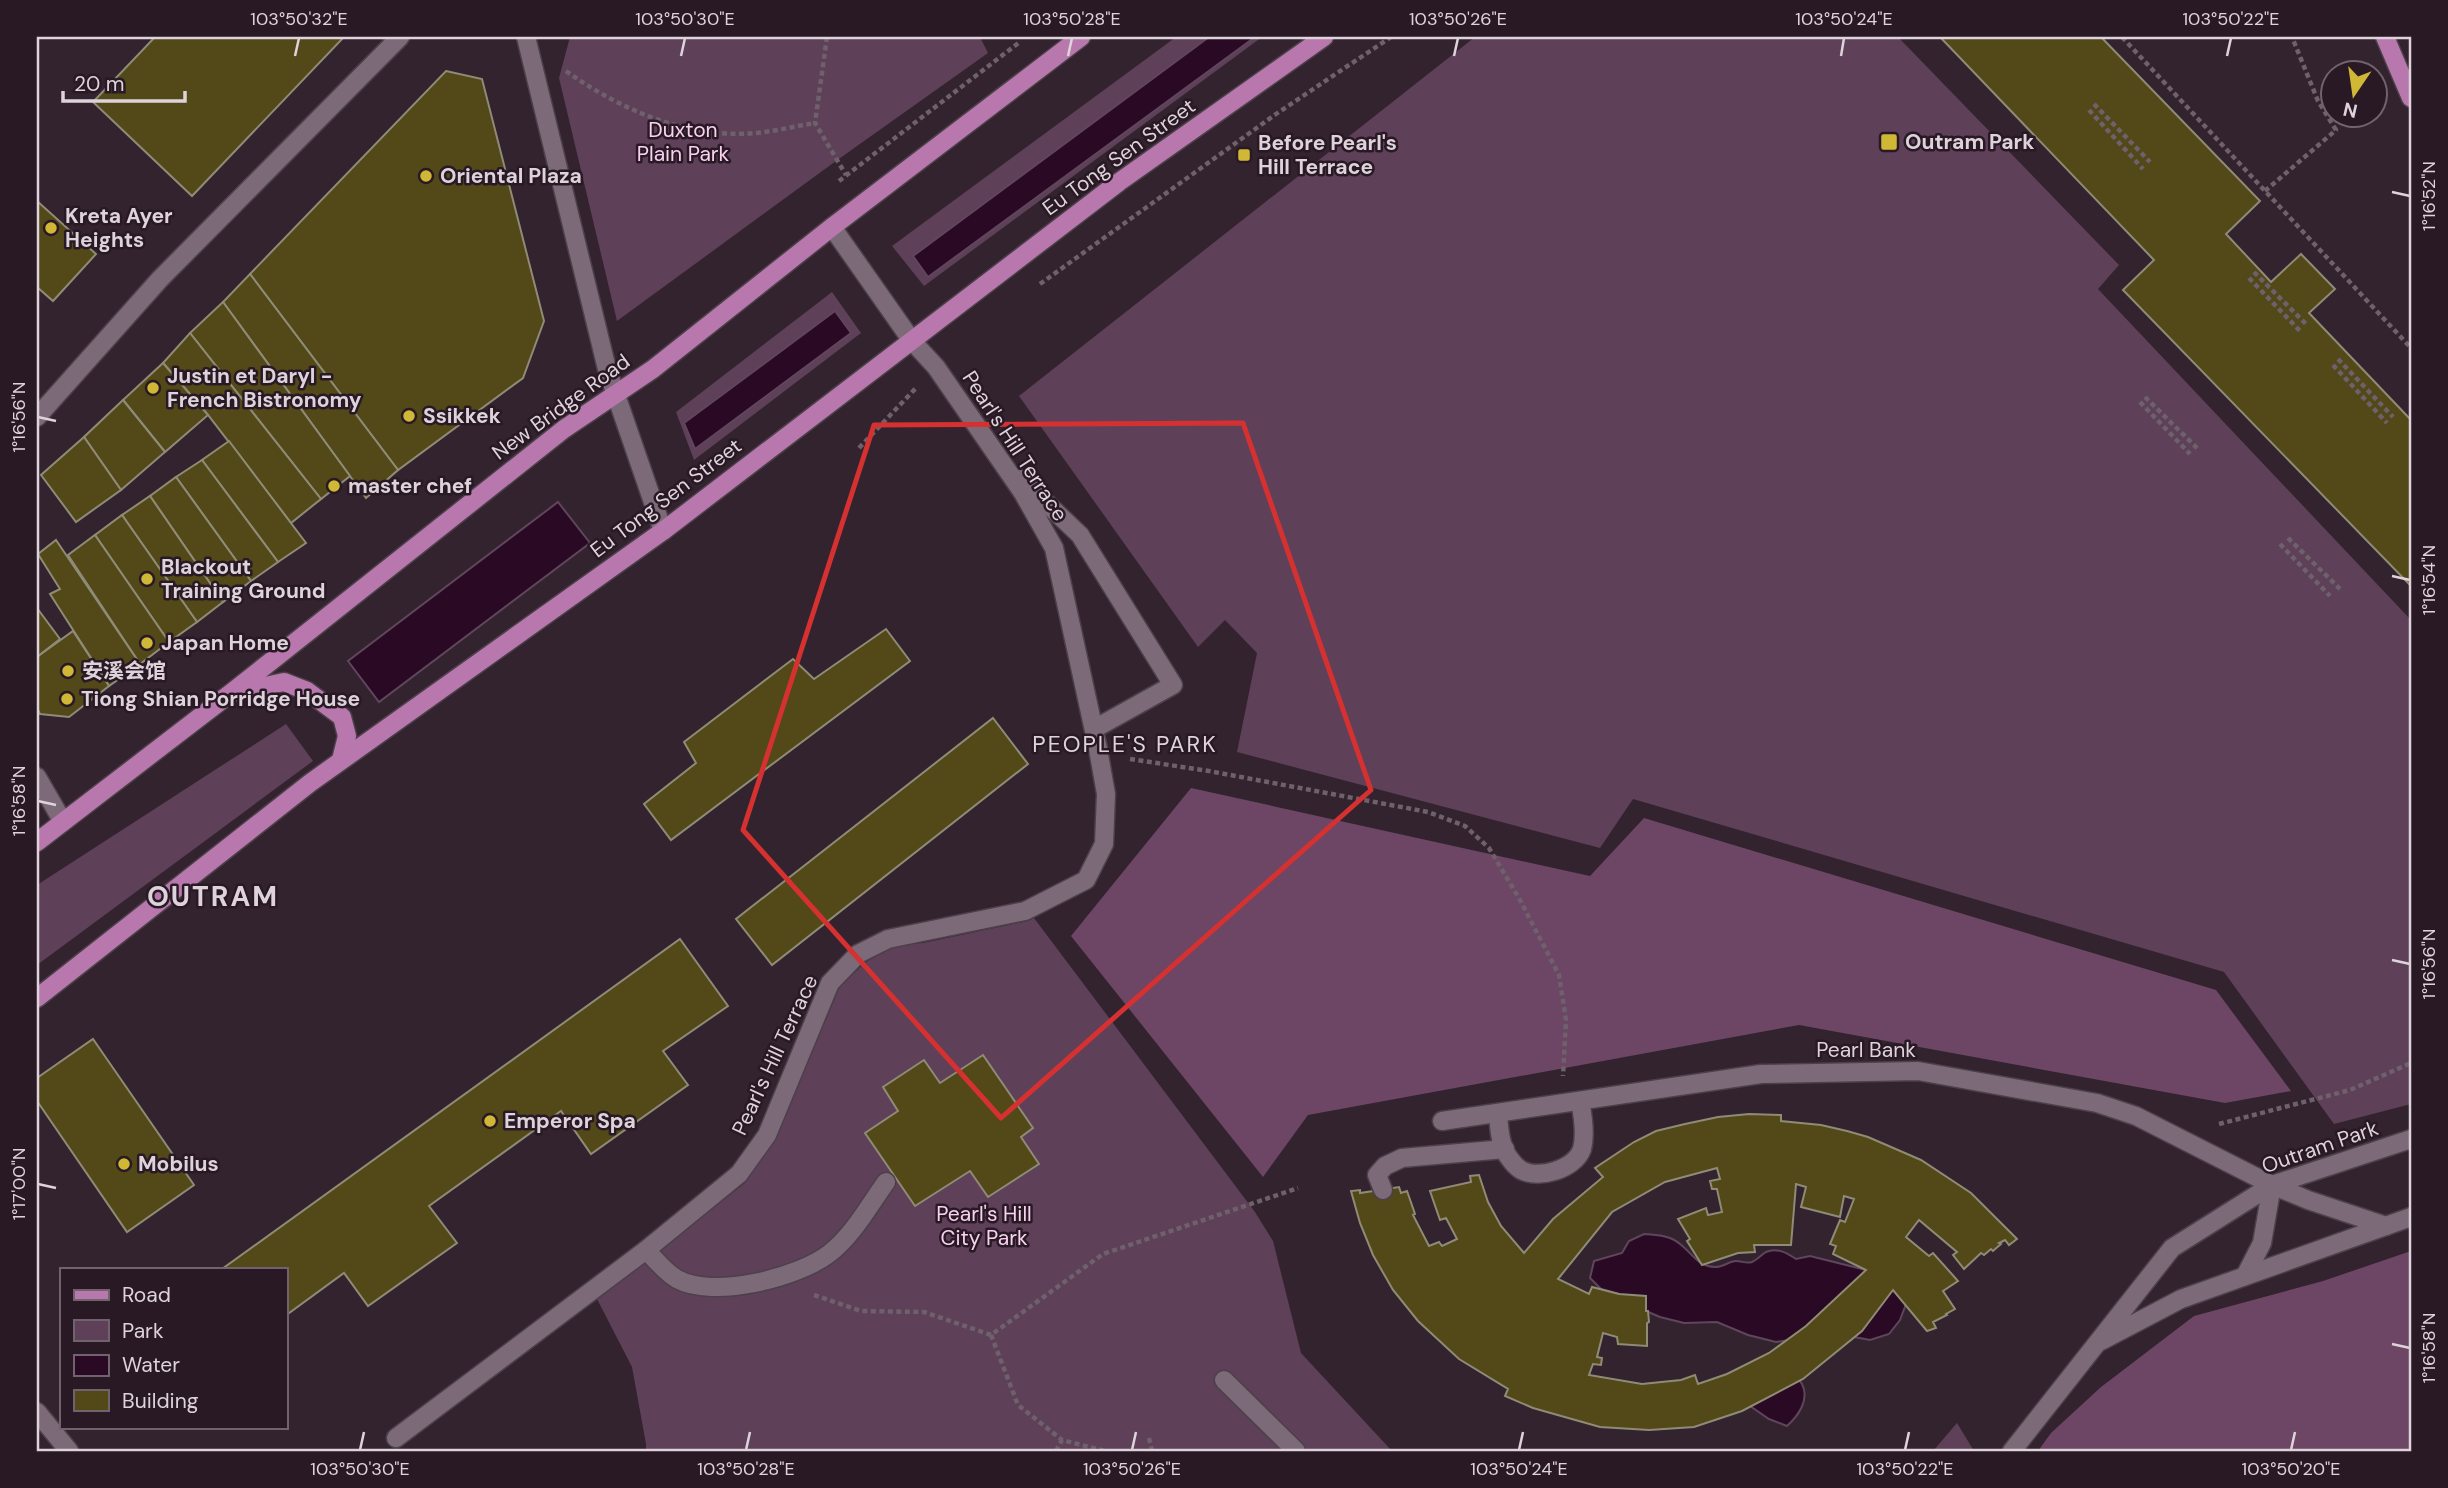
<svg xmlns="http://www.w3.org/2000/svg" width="2448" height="1488" font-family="'DM Sans','Noto Sans SC',sans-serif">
  <rect width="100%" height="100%" fill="#32232e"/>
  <g fill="#5e4058">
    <path d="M570,37h410l8,16 -152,108 -219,160 -58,-243z"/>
    <path d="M1176,37h86l-338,249 -32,-40z"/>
    <path d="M1475,37h423l221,228 -21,24 313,331v484l-77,20 -110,-152 -591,-173 -33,49 -363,-96 20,-99 -32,-33 -27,27 -179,-251z"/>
    <path d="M832,292l29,41 -167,127 -18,-48z"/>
    <path d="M286,724l27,37 -276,204v-80z"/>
    <path d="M1034,918l221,294 18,29 28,112 91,98h-746v-7l-14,-77 -35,-68 148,-116 31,-45 64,-152 26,-24 29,-17 28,-2 105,-22z"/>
    <path d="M1957,1423l17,28h-41z"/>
  </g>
  <g fill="#6c4664">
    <path d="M1191,788l399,88 54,-58 572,172 75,101 -66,12 -426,-78 -491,90 -45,62 -192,-241z"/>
    <path d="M2411,1251v200h-373l13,-18 50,-46 93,-71 129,-35z"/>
  </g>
  <g fill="#2a0925" stroke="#60465c" stroke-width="2">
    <path d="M1209,37h46l-327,240 -15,-21z"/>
    <path d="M835,311l16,22 -156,116 -11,-26z"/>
    <path d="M558,502l32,41 -211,159 -31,-41z"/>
    <path d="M1644,1234c12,1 26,1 36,10 13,10 17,22 35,23 9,0 14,-6 21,-6 6,0 10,3 16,1 5,-2 9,-7 14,-10 11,-5 21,1 30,7l14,-3 56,14 27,20 13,14 -6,16 -11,14 -19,6 -37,-7 -57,9 -28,-7 -31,-13 -33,1 -24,-6 -14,-6 -27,-17 -18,-5 -11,-11 4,-17 28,-8 7,-12z"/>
    <path d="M1789,1370c4,4 10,9 13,14 8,16 -4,32 -15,42l-18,-7 -19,-13z"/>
  </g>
  <g fill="#524818" stroke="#8f8b76" stroke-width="2" fill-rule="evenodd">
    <path d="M155,37h189l-152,159 -99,-94z"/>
    <path d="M1940,37h161l159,164 -34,33 45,48 30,-28 34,35 -26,24 102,107v166l-288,-296 31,-30z"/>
    <path d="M446,71l36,8 62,242 -21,57 -125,92 -148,-196z"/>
    <path d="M37,201l59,53 -43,47 -16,-14z"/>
    <path d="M250,274l148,196 -32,28 -143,-196z"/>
    <path d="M223,302l127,174 -29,23 -131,-166z"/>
    <path d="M190,333l131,166 -30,24 -83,-108 -45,-52z"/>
    <path d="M163,363l45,52 -43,37 -42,-52z"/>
    <path d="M123,400l42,52 -44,38 -37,-53z"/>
    <path d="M84,437l37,53 -45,32 -35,-47z"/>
    <path d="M229,441l77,102 -28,19 -76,-102z"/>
    <path d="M202,460l76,102 -27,19 -75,-104z"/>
    <path d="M176,477l75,104 -28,21 -73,-106z"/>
    <path d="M150,496l73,106 -26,20 -75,-107z"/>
    <path d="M122,515l75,107 -28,20 -74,-107z"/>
    <path d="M95,535l74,107 -29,22 -72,-109z"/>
    <path d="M56,540l84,124 -31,22 -59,-92 10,-5 -22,-35z"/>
    <path d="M37,608l23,31 -23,18z"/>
    <path d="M886,629l24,32 -239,179 -27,-36 52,-41 -12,-21 109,-83 21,20z"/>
    <path d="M73,631l36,55 -40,31 -29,-3 -3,-6v-51z"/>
    <path d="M993,718l35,46 -256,201 -36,-46z"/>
    <path d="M680,939l48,67 -65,45 25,34 -97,69 -30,-43 -132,95 28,37 -89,63 -24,-33 -59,43v-47h-63z"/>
    <path d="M93,1039l101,146 -67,47 -90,-131v-23z"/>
    <path d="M983,1055l50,73 -12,9 18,27 -51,33 -18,-26 -55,35 -50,-73 33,-22 -15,-24 41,-27 16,23z"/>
    <path d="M1749,1114l32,1v6l40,4 26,6 21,6 53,23 50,33 46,46 -8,6 -4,-5 -6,3 2,1 -8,7 -2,-2 -7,6 -3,-2 -17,16 -11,-14 4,-3 -38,-32 -13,17 23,19 4,-3 25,28 -15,10 12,18 -9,5 1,1 -14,7 3,6 -9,3 -34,-41 -31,41 -59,48 -61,32 -48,16 -45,3 -49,-3 -67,-19 -28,-12 3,-7 -49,-30 -41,-38 -25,-31 -20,-35 -13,-32 -9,-32 9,-1v3l39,-6 2,6 6,-2 8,23 -2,1 16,31 10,-4 3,4 15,-7 -11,-21 -6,2 -10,-29 41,-9 -1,-6 9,-1 9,27 13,24 23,27 29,-34 50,-42 -8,-9 39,-26 22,-11 29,-7 33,-7zM1717,1168l3,11 -10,2 2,8h5l5,23 -14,3 -2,-7 -28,11 12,20 -3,2 15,24 36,-12 17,-1 -1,-7h37l5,-61 10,3 -5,20 39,10 4,-21 10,3 -9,23 -5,-2 -10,24 6,2 -3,8 33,16 -60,56 -37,27 -42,21 -29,10 -3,-9 -14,5 -39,4 -53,-9 4,-11 8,1 1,-7 -5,-1 6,-24 14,4 1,7 29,2v-23l2,-1 -1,-11h-2v-15l-27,-2 -27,-7 -3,7 -31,-15 54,-67 53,-30z"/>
  </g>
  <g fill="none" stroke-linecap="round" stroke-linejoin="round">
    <g stroke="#4c404a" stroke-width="21">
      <g id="lane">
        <path d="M1021,479l59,56 93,150 -79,44"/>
        <path d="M1498,1113c1,15 2,34 12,46 2,3 8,9 11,11 18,10 54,-1 61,-21 4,-15 1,-33 -2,-48"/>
        <path d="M1383,1190l-6,-15 8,-9 17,-8 103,-9"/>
        <path d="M646,1250c9,9 20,23 31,29 36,20 121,-1 153,-26 23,-18 39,-47 56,-71"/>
        <path d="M2245,1276l17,-33 10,-58 36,15 78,26"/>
        <path d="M1224,1380l72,71"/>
        <path d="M396,1438l250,-188 93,-76 28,-39 63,-152 28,-29 30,-15 137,-28 61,-31 18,-36 2,-50 -8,-45 -44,-201 -31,-55 -87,-126 -24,-26 -80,-114"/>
      </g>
    </g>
    <g stroke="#4c404a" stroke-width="21">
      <g id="street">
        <path d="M526,37l81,332 56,162"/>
        <path d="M37,417l123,-138 240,-242"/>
        <path d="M37,777l26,45"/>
        <path d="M1442,1121l319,-47 157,-3 179,32 39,13 136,69"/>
        <path d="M2101,1341l80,-42 230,-82"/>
        <path d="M37,1412l32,39"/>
        <path d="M2012,1451l160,-203 100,-63 139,-46"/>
      </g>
    </g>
    <g stroke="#4c404a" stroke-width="21">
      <g id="primary">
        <path d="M2385,37l26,61"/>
        <path d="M237,692l47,-10 23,9 35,26 5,19 -6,24"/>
        <path d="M37,842l194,-149 333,-264 89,-60 179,-142 249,-190"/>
        <path d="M37,998l273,-215 353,-252 456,-349 205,-145"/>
      </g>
    </g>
    <g stroke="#6e616b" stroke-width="4.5" stroke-dasharray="5 3.5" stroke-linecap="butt">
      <path d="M827,37l-12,86 31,52"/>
      <path d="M2122,37l289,311"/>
      <path d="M566,71c55,39 121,68 191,62 19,-2 39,-7 58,-10"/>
      <path d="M2094,104l56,58"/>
      <path d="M2089,110l54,59"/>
      <path d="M839,181l182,-140"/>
      <path d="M2265,191l71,-61 -18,-29 -26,-64"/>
      <path d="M2254,272l54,54"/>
      <path d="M2249,278l52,54"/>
      <path d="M1040,284l236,-170 115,-77"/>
      <path d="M2338,359l55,58"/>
      <path d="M2333,365l54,58"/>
      <path d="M2145,397l53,52"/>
      <path d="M2140,402l50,52"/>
      <path d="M859,448l57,-60"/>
      <path d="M2288,538l52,51"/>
      <path d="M2280,544l50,52"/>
      <path d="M1130,759l79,12 219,41 37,14 24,22 31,52 39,75 7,45 -3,56"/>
      <path d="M2219,1124l131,-34 61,-27"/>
      <path d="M814,1295l47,16 63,1 67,23 112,-81 195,-66"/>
      <path d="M991,1335l27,70 44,35"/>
      <path d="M1149,1438l3,13"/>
      <path d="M1056,1451l6,-11 43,11"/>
    </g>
    <use href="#lane" stroke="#7c6a78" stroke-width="18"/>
    <use href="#street" stroke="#7c6a78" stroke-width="18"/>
    <use href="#primary" stroke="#b978ad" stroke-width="18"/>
  </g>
  <path fill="none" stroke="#d63131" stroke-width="5" stroke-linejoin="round" d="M1243,423l128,367 -370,328 -258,-288 131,-405z"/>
  <path fill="none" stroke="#ded3db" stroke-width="2.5" d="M295,56l4,-18M681,56l4,-18M1068,56l4,-18M1454,56l4,-18M1841,56l3,-18M2227,56l4,-18M2392,192l18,4M38,417l18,4M2392,576l18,4M38,801l18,4M2392,960l18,4M38,1184l18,4M2392,1344l18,4M360,1450l4,-18M746,1450l4,-18M1132,1450l4,-18M1519,1450l4,-18M1905,1450l4,-18M2291,1450l4,-18"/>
  <g fill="#d0b836" stroke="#281925" stroke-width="2.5">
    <rect x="1880" y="133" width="18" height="18" rx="3.5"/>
    <rect x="1237" y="148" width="14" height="14" rx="3.5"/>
    <circle cx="426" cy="176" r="7"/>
    <circle cx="51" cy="228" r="7"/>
    <circle cx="153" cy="388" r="7"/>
    <circle cx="409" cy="416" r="7"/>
    <circle cx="334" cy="486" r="7"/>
    <circle cx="147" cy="579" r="7"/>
    <circle cx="147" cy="643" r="7"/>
    <circle cx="68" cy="671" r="7"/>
    <circle cx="67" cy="699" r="7"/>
    <circle cx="490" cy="1121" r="7"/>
    <circle cx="124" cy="1164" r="7"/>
  </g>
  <g text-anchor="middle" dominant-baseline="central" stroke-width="5" stroke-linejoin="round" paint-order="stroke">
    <g font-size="21" fill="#f9d2ef" stroke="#281925">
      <text x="683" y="130">Duxton<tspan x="683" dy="24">Plain Park</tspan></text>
      <text x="984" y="1214">Pearl's Hill<tspan x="984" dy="24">City Park</tspan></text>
    </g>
    <g font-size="21" font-weight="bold" fill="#ded3db" stroke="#281925" text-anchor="start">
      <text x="1905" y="142">Outram Park</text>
      <text x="1258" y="143">Before Pearl's<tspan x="1258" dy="24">Hill Terrace</tspan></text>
      <text x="440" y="176">Oriental Plaza</text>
      <text x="65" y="216">Kreta Ayer<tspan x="65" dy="24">Heights</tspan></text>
      <text x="167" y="376">Justin et Daryl -<tspan x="167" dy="24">French Bistronomy</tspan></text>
      <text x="423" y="416">Ssikkek</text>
      <text x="348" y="486">master chef</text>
      <text x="161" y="567">Blackout<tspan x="161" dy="24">Training Ground</tspan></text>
      <text x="161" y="643">Japan Home</text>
      <text x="82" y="671">安溪会馆</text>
      <text x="81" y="699">Tiong Shian Porridge House</text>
      <text x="504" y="1121">Emperor Spa</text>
      <text x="138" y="1164">Mobilus</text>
    </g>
    <g font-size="21" fill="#ded3db" stroke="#281925">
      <text transform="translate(1119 157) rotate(-36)">Eu Tong Sen Street</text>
      <text transform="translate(561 407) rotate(-36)">New Bridge Road</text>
      <text transform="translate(1015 446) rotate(57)">Pearl's Hill Terrace</text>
      <text transform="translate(666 498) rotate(-37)">Eu Tong Sen Street</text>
      <text x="1866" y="1050">Pearl Bank</text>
      <text transform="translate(775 1055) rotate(-65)">Pearl's Hill Terrace</text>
      <text transform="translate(2320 1147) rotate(-19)">Outram Park</text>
    </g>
    <g font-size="23" letter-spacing="2" fill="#ded3db" stroke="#281925">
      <text x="1125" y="744">PEOPLE'S PARK</text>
    </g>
    <g font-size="28" font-weight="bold" letter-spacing="2" fill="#ded3db" stroke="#281925">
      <text x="213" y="896">OUTRAM</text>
    </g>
  </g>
  <rect width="2448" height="1488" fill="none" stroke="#281925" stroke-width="77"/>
  <rect x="60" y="1268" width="228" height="161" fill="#281925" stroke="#71636e" stroke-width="2"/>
  <rect x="74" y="1290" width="35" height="10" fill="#b978ad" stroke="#71636e" stroke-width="2"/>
  <text x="122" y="1302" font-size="21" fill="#ded3db">Road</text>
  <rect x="74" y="1320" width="35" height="21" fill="#5e4058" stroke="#71636e" stroke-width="2"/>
  <text x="122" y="1338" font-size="21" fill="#ded3db">Park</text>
  <rect x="74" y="1355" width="35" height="21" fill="#2a0925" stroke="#71636e" stroke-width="2"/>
  <text x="122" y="1372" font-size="21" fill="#ded3db">Water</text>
  <rect x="74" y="1390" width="35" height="21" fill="#524818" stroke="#71636e" stroke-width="2"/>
  <text x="122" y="1408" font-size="21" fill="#ded3db">Building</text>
  <g transform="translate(2354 94) rotate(193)"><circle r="33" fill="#281925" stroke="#71636e" stroke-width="2"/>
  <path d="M0-5L12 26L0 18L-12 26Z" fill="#d0b836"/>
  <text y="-10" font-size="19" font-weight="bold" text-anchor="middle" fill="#ded3db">N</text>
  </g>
  <path d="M63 91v10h122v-10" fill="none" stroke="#ded3db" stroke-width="3.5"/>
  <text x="74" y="91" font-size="21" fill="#ded3db" stroke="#281925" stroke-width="5" paint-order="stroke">20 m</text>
  <rect x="38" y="38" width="2372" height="1412" fill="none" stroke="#ded3db" stroke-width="2.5"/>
  <g font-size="18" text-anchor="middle" fill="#ded3db">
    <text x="299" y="25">103°50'32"E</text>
    <text x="685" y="25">103°50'30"E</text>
    <text x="1072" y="25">103°50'28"E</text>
    <text x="1458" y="25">103°50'26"E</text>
    <text x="1844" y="25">103°50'24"E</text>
    <text x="2231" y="25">103°50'22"E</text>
    <text transform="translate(2429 196) rotate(-90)" y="6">1°16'52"N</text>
    <text transform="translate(19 417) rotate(-90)" y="6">1°16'56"N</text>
    <text transform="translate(2429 580) rotate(-90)" y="6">1°16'54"N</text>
    <text transform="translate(19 801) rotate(-90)" y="6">1°16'58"N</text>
    <text transform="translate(2429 964) rotate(-90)" y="6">1°16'56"N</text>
    <text transform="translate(19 1184) rotate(-90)" y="6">1°17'00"N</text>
    <text transform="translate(2429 1348) rotate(-90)" y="6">1°16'58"N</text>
    <text x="360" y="1475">103°50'30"E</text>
    <text x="746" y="1475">103°50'28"E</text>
    <text x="1132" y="1475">103°50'26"E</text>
    <text x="1519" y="1475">103°50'24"E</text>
    <text x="1905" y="1475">103°50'22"E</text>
    <text x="2291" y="1475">103°50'20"E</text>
  </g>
</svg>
